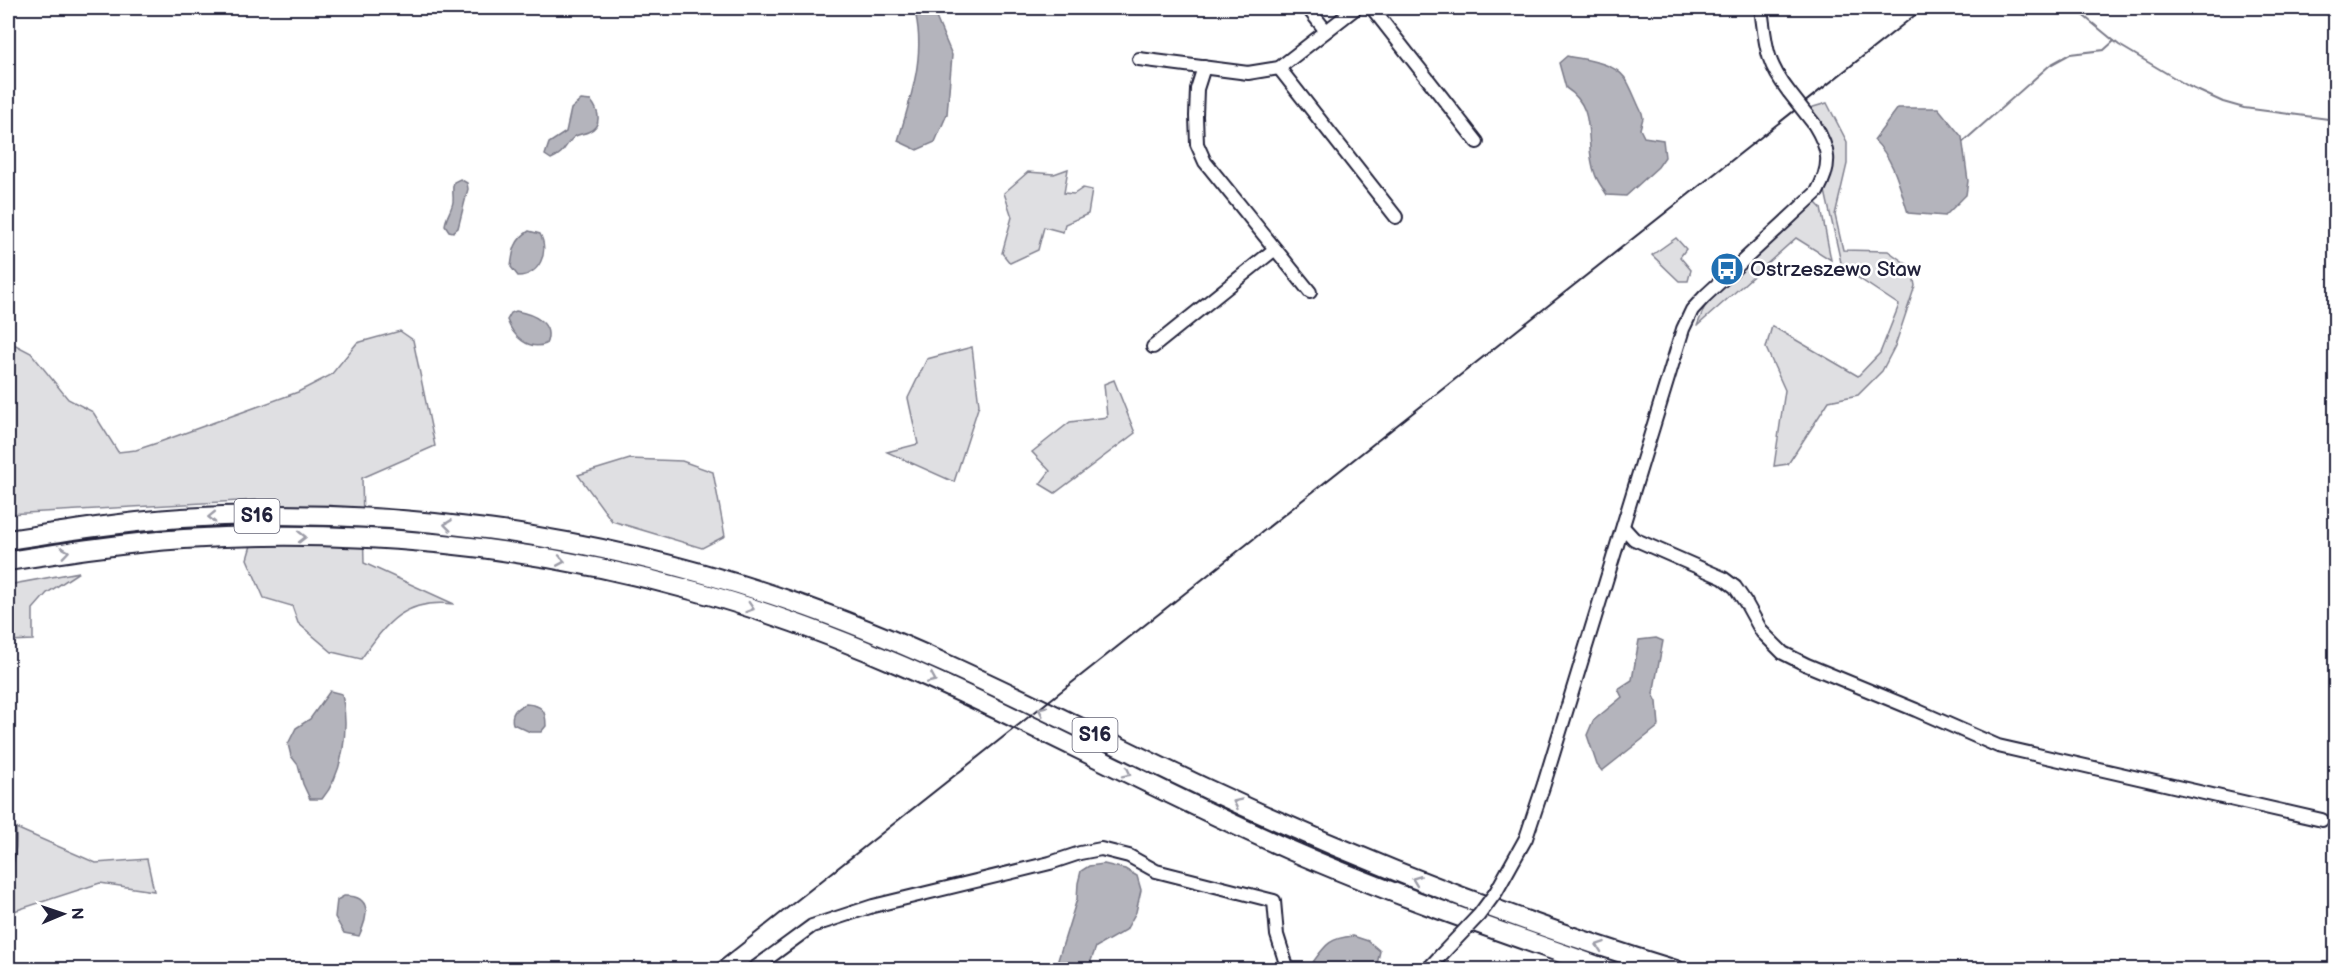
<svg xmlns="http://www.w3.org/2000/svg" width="2343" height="977" font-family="'Balsamiq Sans',sans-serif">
  <rect width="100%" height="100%" fill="#fff"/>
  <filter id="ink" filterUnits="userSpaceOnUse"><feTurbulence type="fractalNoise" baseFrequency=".0167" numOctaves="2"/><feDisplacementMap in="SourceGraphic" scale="12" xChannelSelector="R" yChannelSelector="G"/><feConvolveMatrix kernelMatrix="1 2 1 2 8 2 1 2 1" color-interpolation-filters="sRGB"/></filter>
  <g filter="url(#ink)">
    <g fill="#dfdfe2" stroke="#80808e" stroke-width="1.5">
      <path d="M1827,103l20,39v22l-12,51 8,35 45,1 24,17 3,18 -20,60 -13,25 -24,24 -29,6 -41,63 -14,2 11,-76 -19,-42 6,-22 86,50 22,-23 19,-48 -57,-38 -17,-76 7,-27 -13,-43 -9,-13z"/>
      <path d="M1068,169l-4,24 10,1 9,-6 9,2 -4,24 -23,10 -2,8 -19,-5 -6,23 -28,13 -8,-10 10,-36 -8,-24 24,-21 26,2z"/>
      <path d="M1814,201l7,7 10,52 -35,-22 -99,88 9,-23z"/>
      <path d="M1676,238l10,11 -6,8 11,13 -3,11h-9l-27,-26z"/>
      <path d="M400,331l13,9 22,106 -73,32 2,85 90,41c-49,-6 -67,18 -93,55l-29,-7 -34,-29 -6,-17 -28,-8 -17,-39 5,-17 4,-42 -248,14v-173l23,12 37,46 25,13 25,40 18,-2 21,-7 141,-51 33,-17 26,-32z"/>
      <path d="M972,347l7,58 -25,77 -67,-30 31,-8 -10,-46 19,-39z"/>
      <path d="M1114,380l21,53 -80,60 -15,-9 10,-13 -18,-19 38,-30 37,-5 -3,-33z"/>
      <path d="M630,459l52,2 31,11 12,64 -23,12 -90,-27 -34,-46z"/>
      <path d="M79,572l-32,21 -14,16v31l-25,1v-56z"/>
      <path d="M16,828l80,35 51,-4 7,32 -54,-8 -92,30v-29l7,-28z"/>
    </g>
    <g fill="#b4b4bc" stroke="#7a7a88" stroke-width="1.5">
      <path d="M914,8h18l20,47 -5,59 -12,28 -18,8 -19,-9c13,-44 29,-88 16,-133z"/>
      <path d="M1567,56c18,4 46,6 58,22 5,6 12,26 17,35l1,5 -3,11 4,8 19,3 2,17 -7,10 -32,29 -19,-1c-4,-7 -10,-14 -12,-21 -12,-31 4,-65 -29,-86l-7,-25z"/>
      <path d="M581,100l10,1c8,10 12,25 -3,31 -4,2 -10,2 -14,5 -10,8 -8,16 -23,22l-6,-4 4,-12 17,-11 5,-23z"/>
      <path d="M1898,108h40l24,29 6,44 -2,14 -21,21 -37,-3c-8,-25 -14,-54 -34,-73z"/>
      <path d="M460,179l7,4 1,6 -10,39 -5,4 -4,-1 -4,-6c1,-8 7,-16 8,-23 1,-8 -2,-12 1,-20z"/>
      <path d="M529,231l11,3c10,18 -1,42 -22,42l-7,-9c2,-16 3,-27 18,-36z"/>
      <path d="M516,311c17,3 39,12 30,33 -18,7 -33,-8 -39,-24l4,-7z"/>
      <path d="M1656,638l7,3 -10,53 4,8 2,24 -57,45 -5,-6 -10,-30 6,-14 29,-24 -4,-8 14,-9 7,-40z"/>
      <path d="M330,691l12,3c7,33 2,79 -20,105h-12l-7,-15 -5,-19 -7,-9 -3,-12 8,-16 14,-9z"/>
      <path d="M526,704c16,1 20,6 20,22l-5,6h-11l-17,-8c-3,-11 4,-17 13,-20z"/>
      <path d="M8,817l4,2c9,21 1,44 -4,65z"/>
      <path d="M1104,864l21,5 12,7 4,14 -5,22 -10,18 -30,17 -8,22h-27l-3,-9 19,-61 1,-16 3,-12 8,-5z"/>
      <path d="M344,896c29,-1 24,21 15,40l-15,-3 -9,-16 2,-17z"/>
      <path d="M1353,936l15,5 12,10 -4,18h-63v-7c13,-18 17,-24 40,-26z"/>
    </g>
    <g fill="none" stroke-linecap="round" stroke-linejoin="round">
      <g stroke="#7a7a88" stroke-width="2">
        <path d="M2074,8l45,37 69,41 35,16 21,6 92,12"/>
        <path d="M1963,142l87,-77 20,-11 34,-4 10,-9"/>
      </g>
      <g stroke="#22223b" stroke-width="16">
        <g id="minor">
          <path d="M1308,8l18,23"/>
          <path d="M1372,8l105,134"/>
          <path d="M1761,8c5,37 4,53 28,84"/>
          <path d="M1139,59l109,14 31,-5 77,-60"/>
          <path d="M1204,67l-7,22 -1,27 1,28 8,18 105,130"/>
          <path d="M1279,68l117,149"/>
          <path d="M1153,347l122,-98"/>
          <path d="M1623,527l11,12 89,39 12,9 11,16 16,29 21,21 24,12 109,45 82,36 324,74"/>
          <path d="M1496,892l30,-54 18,-54 139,-455 9,-19 13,-14 112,-104c15,-27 13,-42 -3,-68"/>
          <path d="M752,970l60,-44 61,-20 177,-43 30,-10 21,-4 28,7 27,15 118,30 3,34 11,35"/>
          <path d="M1427,970l14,-15"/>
        </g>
      </g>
      <g stroke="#22223b" stroke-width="22">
        <g id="highway">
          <path d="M8,540c58,-9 116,-18 174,-22 204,-13 415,16 608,83 145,50 279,123 417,188 152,71 308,132 469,181"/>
          <path d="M8,561c58,-9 117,-18 176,-22 171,-11 346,6 511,52 211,58 398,172 597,260 103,45 211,81 317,119"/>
        </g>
      </g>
      <use href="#minor" stroke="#fff" stroke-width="12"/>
      <use href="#highway" stroke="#fff" stroke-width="18"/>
      <path stroke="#22223b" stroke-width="2" d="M709,970l1215,-962"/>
      <g stroke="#22223b" stroke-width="16" stroke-linecap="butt">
        <g id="minor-bridge">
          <path d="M1789,92l25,32"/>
          <path d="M1441,955l38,-40 17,-23"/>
        </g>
      </g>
      <use href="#minor-bridge" stroke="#fff" stroke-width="12"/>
    </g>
    <defs><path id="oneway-chevron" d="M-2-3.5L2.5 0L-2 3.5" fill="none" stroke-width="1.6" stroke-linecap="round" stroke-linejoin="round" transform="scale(1.5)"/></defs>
    <g stroke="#9c9ca7">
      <use href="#oneway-chevron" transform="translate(212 517) rotate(179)"/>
      <use href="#oneway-chevron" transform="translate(448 525) rotate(-173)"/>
      <use href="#oneway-chevron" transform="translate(302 537)"/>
      <use href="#oneway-chevron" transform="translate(65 552) rotate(-8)"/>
      <use href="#oneway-chevron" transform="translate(561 561) rotate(10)"/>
      <use href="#oneway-chevron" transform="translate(750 608) rotate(18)"/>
      <use href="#oneway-chevron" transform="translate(932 679) rotate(23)"/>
      <use href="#oneway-chevron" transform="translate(1042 710) rotate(-154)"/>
      <use href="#oneway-chevron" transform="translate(1127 773) rotate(27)"/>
      <use href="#oneway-chevron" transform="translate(1237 803) rotate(-155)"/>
      <use href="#oneway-chevron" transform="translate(1416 880) rotate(-159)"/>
      <use href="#oneway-chevron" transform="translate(1600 946) rotate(-161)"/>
    </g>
  </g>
  <defs>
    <g id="bus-disc" transform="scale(1.725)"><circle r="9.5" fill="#1f6fb2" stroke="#fff"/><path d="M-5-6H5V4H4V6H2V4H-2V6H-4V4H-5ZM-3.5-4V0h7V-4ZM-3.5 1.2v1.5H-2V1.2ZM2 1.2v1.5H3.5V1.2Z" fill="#fff"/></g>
  </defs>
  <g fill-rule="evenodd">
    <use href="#bus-disc" x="1727" y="269"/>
  </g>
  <g text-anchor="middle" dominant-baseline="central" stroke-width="5" stroke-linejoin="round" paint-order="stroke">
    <g fill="#fff" stroke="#646476" stroke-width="1.5">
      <rect x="234.5" y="499" width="45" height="34" rx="4.5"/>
      <rect x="1072.5" y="718" width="45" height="34" rx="4.5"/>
    </g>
    <g font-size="20" font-weight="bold" fill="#22223b">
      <text x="257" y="516">S16</text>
      <text x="1095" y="735">S16</text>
    </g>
    <g font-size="21" fill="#22223b" stroke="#fff" text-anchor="start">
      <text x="1750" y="269">Ostrzeszewo Staw</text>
    </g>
  </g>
  <rect width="2343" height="977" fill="none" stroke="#fff" stroke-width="30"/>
  <rect x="15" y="15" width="2313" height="947" fill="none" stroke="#22223b" stroke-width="2" filter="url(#ink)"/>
  <g transform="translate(63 914) rotate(88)" stroke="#ffffff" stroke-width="4.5" paint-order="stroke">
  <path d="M0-4.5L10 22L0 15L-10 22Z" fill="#22223b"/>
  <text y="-9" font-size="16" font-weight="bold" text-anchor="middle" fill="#22223b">N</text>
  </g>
</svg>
